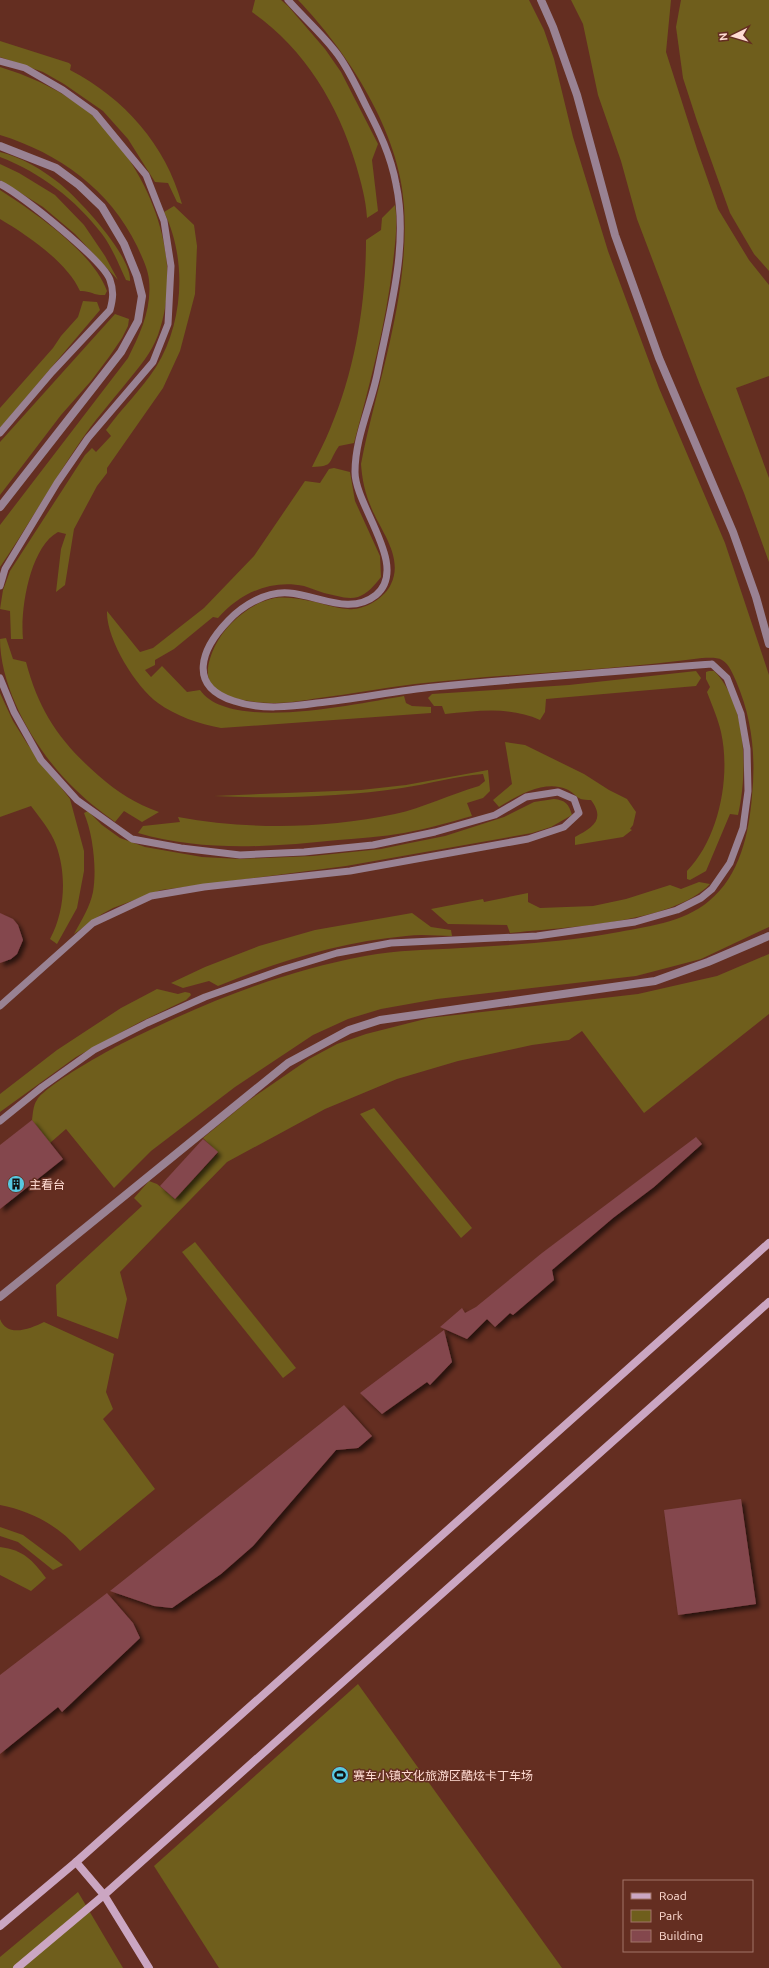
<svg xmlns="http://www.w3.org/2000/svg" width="769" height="1968" font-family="Ubuntu,'Noto Sans SC',sans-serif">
  <defs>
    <filter id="shadow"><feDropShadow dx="3.5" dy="3.5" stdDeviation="2" flood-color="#0009"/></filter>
  </defs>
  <rect width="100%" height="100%" fill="#642e21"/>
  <g fill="#6f5e1c">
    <path d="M255,0h26l7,6 37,43 16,23 37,72 -6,16 6,51 -11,7c-1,-18 -6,-36 -11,-53 -18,-61 -52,-117 -104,-153z"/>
    <path d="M298,0h231l15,30 10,29 19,78 35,114 51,137 66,155 44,132v252l-68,32 -65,17 -199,23 -56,10 -33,10 -35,16 -78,52 -84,64 -37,37 -48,-59 -16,14 -18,-23c1,-6 1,-15 5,-20 9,-15 67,-47 84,-56 78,-39 158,-72 244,-88 32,-6 64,-6 96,-8 51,-3 102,-6 152,-15 32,-6 70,-10 96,-32 31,-25 40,-68 43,-105 4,-40 0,-78 -16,-115 -4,-8 -6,-16 -14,-21 -5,-3 -14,-2 -20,-2 -95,13 -192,15 -287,26 -32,4 -64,10 -96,14 -14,2 -29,5 -43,5 -17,0 -56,-3 -65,-19 -7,-12 -1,-27 4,-38 10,-21 36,-44 60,-48 9,-1 21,0 30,2 14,2 28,8 43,9 15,2 37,-11 43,-25 13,-27 -11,-54 -20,-77 -6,-14 -9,-28 -10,-43 8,-42 20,-82 29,-123 10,-44 17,-91 14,-135 -4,-74 -57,-155 -106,-206z"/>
    <path d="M571,0h100l-5,52 31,97 21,60 31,51 20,25v91l-33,12 33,90v84l-25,-69 -44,-108 -63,-166 -16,-58 -23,-66 -15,-71z"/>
    <path d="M681,0h88v271l-15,-17 -24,-41 -33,-92 -14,-43 -7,-51z"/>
    <path d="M0,41l69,22 2,2 -1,5c55,29 95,74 112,134l-5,-2 -9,-19 -13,-1 -27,-43 -25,-28 -39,-27 -21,-12 -43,-15z"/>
    <path d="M0,67c36,11 71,28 99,54 8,8 15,18 22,27 39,53 60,123 37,187 -7,19 -19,32 -31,47 -16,20 -33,39 -47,60 -28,41 -52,84 -80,125v-42l128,-167c12,-24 24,-49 21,-78 -1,-11 -7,-23 -12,-34 -27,-56 -78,-93 -137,-111z"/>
    <path d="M0,152c21,5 43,18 59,31 20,16 73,73 71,98l-4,-1c-7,-15 -14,-33 -24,-46 -27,-35 -61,-61 -102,-77z"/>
    <path d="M0,164l19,9 36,22 29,30 21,31 13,24 -43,-46 -32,-27 -43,-27z"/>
    <path d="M0,190c34,22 93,62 107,101l-2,4c-10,1 -16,-5 -25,-4 -13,-29 -53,-56 -80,-72z"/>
    <path d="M395,205c3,19 0,39 -2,58 -7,61 -23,120 -39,180l-15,3c-12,17 -4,20 -27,21 6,-13 13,-25 18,-38 25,-58 36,-126 36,-189l15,-10 1,-12z"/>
    <path d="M174,206l20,19 3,21 -2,48 -15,57 -17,37 -56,80v5l-10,13 -23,43 -9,56 -9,7 5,-43 5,-15 -8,-2c-28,15 -38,77 -35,107h-12l-1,-28 -10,-2 3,-19 7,-19 75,-116 7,-7 4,4 15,-16 -5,-6c16,-22 35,-40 50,-63 28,-44 31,-109 8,-155z"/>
    <path d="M83,301l14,1 3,8 -100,118v-20l53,-60 8,-12 17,-19z"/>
    <path d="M115,314l14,5 -1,7 -6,12 -13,19 -18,24 -30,34 -61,80v-53z"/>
    <path d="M334,468l16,4 5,29 25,55 1,21c-6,8 -14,17 -23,20 -11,3 -23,-2 -34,-4 -7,-2 -13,-5 -20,-7 -33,-7 -64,7 -86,32l-5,-1 -39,32 -19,11v5l-10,5 6,7 11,-11 25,26 13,-2c30,43 158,13 204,6l2,7 6,3 19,1v6l-210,15c-22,-4 -45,-12 -63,-25 -22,-16 -52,-64 -51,-92l33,41 13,-4 51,-40 50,-52 51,-75 15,2 9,-14z"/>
    <path d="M6,638l7,21 13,3c13,50 35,81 73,114 18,16 37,28 60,36l-17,10 -18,-11 -9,11c-13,-10 -26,-19 -38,-31 -38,-35 -77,-99 -77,-152z"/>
    <path d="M696,671l5,7 -5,8 -150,13 -1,13 -5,8c-30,-14 -63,-9 -95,-6l-3,-8h-8l-6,-8 4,-4 137,-9z"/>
    <path d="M709,671h5c33,32 34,101 24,144l-8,-1 -24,57 -16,9 -3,-1v-8c32,-33 44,-94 34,-139 -3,-13 -9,-27 -14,-40l3,-5 -4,-8v-7z"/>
    <path d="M0,693l13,28 15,24 42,54 14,52v20l-7,37 -20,36 -7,-5c15,-28 17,-64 6,-94 -5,-14 -16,-27 -25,-39l-31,11z"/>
    <path d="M505,742l20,3 59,29 25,16 18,9 9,13 -3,13 -3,4 2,1 -9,7 -48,8v-8c17,-9 31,-17 16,-37 -17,0 -12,-5 -25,-11 -22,-9 -49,7 -67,18l-6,-7 19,-16z"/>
    <path d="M488,770l2,21 -7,7 -16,5 5,13c-22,6 -45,13 -68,17 -22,4 -44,5 -66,7 -66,7 -135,12 -200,-7l5,-7 37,-4 -2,-5c71,13 146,12 217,-3 28,-6 56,-20 84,-28l6,-5 -2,-7c-27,2 -54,10 -81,14 -60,9 -128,11 -188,8l147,-6 45,-5z"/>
    <path d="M554,799c11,1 15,5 18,16l-21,12 -19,6 -186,33 -185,24 -48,18 -11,6 -28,20c7,-13 16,-27 19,-42 4,-23 0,-58 -9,-79l4,-2 14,14 18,13 25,9 57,10 38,2 73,-3 68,-7 24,-5 40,-8 59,-19 30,-15z"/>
    <path d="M699,882l11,2c-38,40 -146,43 -200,49l-3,-8 -59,-1 -17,-15 52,-10 1,3 44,-9v9l12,6 53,-2 33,-7 44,-14 11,4z"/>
    <path d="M412,913l19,14 20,3 1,6c-15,0 -30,-2 -46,0 -65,6 -128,25 -188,50l-9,-5 -26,7 -12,-5 34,-16 54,-21 56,-16z"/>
    <path d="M769,954v60l-125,99 -62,-82 -13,9 -37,5 -74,16 -61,18 -72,30 -98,53 -107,110 7,27 -9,40 -61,-23 -1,-31 86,-79 -8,-8 15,-17 8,3 18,15 43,-46 -15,-15 45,-37 61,-42 28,-15 29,-10 63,-16 209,-24 79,-18z"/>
    <path d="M157,989l21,5 7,-2 5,1 1,2 -5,5 -46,22 -64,35 -76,55v-18l57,-44 64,-42z"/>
    <path d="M374,1108l98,120 -11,10 -101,-124z"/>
    <path d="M195,1242l101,126 -13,10 -101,-126z"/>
    <path d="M0,1319c7,19 30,10 44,3l70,32 -8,38 7,17 -10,10 52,70 -75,62c-20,-25 -49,-40 -80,-46z"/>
    <path d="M0,1527l23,8 40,30 -10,5 -35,-28 -18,-6z"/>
    <path d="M0,1547c24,3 32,13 46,31l-15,13 -31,-16z"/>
    <path d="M358,1684l204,284h-343l-65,-102z"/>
    <path d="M78,1892l45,76h-123v-11z"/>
  </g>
  <g fill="#84474d" filter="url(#shadow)">
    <path d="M0,913l13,6 5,6 5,15 -6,14 -6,5 -11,4z"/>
    <path d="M32,1120l31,39 -63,50v-64z"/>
    <path d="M696,1137l6,7 -48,43 -41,31 -61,52 2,10 -41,35 -3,-2 -15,14 -8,-8 -20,20 -27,-12 22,-19 3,5 11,-6 66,-54z"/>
    <path d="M203,1139l15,13 -43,47 -15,-13z"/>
    <path d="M444,1330l8,32 -22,23 -3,-3 -45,32 -22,-21z"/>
    <path d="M344,1405l28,31 -14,12 -22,2 -83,96 -32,28 -49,34 -18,-2 -44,-15z"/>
    <path d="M741,1499l15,105 -78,11 -14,-105z"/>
    <path d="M107,1593l26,30 7,15 -78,74 -4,-5 -58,47v-79z"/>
  </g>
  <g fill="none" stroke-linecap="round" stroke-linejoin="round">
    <g stroke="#998293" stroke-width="7">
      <path d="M0,61l25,7 38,22 32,23 51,62 18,46 7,45 -3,58 -15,38 -65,76 -31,45 -52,86 -5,17"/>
      <path d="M0,184c20,9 104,77 110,96 4,11 3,19 0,30l-58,62 -52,61"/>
      <path d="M0,678l14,34 27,48 36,40 55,39 49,9 59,7 64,-3 69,-7 62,-13 60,-17 31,-18 32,-5 16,7 5,14 -15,14 -36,12 -178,32 -146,16 -53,9 -58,27 -93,83"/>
      <path d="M0,1121l42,-34 52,-37 53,-27 58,-26 76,-27 56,-17 54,-10 146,-7 98,-14 42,-12 24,-12 11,-9 18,-26 13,-35 5,-37 -1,-42 -6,-35 -14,-36 -15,-14c-92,7 -185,14 -278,23 -39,4 -78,12 -117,16 -27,4 -57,7 -83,-2 -47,-15 -33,-52 -6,-80 15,-16 39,-30 61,-28 29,2 61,23 87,2 34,-28 -21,-89 -21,-123 0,-35 17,-69 23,-102 12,-59 31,-126 18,-186 -5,-28 -17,-53 -30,-78 -9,-18 -18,-39 -31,-55 -14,-18 -32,-34 -47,-51"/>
    </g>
    <g stroke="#998293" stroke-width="8">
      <path d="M541,0l12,27 24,68 38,140 44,123 74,174 23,65 13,47"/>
      <path d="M0,146l56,22 23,17 23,22 22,37 13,32 5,20 -4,25 -17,31 -121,155"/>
      <path d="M0,1297l288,-234 61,-33 31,-10 275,-39 53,-19 61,-26"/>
    </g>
    <g stroke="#cba6c2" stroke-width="8">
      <path d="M76,1862l28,33 45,73"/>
      <path d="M0,1926l76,-64 693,-619"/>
      <path d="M17,1968l87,-73 665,-593"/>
    </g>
  </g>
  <defs>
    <g id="building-disc" transform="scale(0.9)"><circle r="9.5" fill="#57c9e2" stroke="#642e21"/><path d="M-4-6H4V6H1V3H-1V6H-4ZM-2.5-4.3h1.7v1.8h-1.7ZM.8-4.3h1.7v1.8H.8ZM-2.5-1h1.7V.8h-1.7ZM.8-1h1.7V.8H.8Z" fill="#111"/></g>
    <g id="stadium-disc" transform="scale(0.9)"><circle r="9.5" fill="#57c9e2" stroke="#642e21"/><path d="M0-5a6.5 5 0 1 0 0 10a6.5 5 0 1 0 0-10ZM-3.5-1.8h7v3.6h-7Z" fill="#111"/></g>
  </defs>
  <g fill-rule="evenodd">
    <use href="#building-disc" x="16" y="1184"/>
    <use href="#stadium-disc" x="340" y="1775"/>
  </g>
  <g text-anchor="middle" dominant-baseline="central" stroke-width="3" stroke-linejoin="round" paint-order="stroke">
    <g font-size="12" fill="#ffdcd3" stroke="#642e21" text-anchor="start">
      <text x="29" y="1184">主看台</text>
      <text x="353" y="1775">赛车小镇文化旅游区酷炫卡丁车场</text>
    </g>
  </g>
  <rect x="623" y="1880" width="130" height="72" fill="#642e21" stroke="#a27468"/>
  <rect x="631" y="1893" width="20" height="6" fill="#cba6c2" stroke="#a27468"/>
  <text x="659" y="1900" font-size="12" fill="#ffdcd3">Road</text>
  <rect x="631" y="1910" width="20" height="12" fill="#6f5e1c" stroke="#a27468"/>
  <text x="659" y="1920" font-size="12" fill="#ffdcd3">Park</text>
  <rect x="631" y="1930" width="20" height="12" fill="#84474d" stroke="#a27468"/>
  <text x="659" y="1940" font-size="12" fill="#ffdcd3">Building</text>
  <g transform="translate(733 36) rotate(265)" stroke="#642e21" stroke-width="3" paint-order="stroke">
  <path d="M0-3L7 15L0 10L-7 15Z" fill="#ffdcd3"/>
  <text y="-6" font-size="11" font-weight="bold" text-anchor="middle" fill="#ffdcd3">N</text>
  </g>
</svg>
